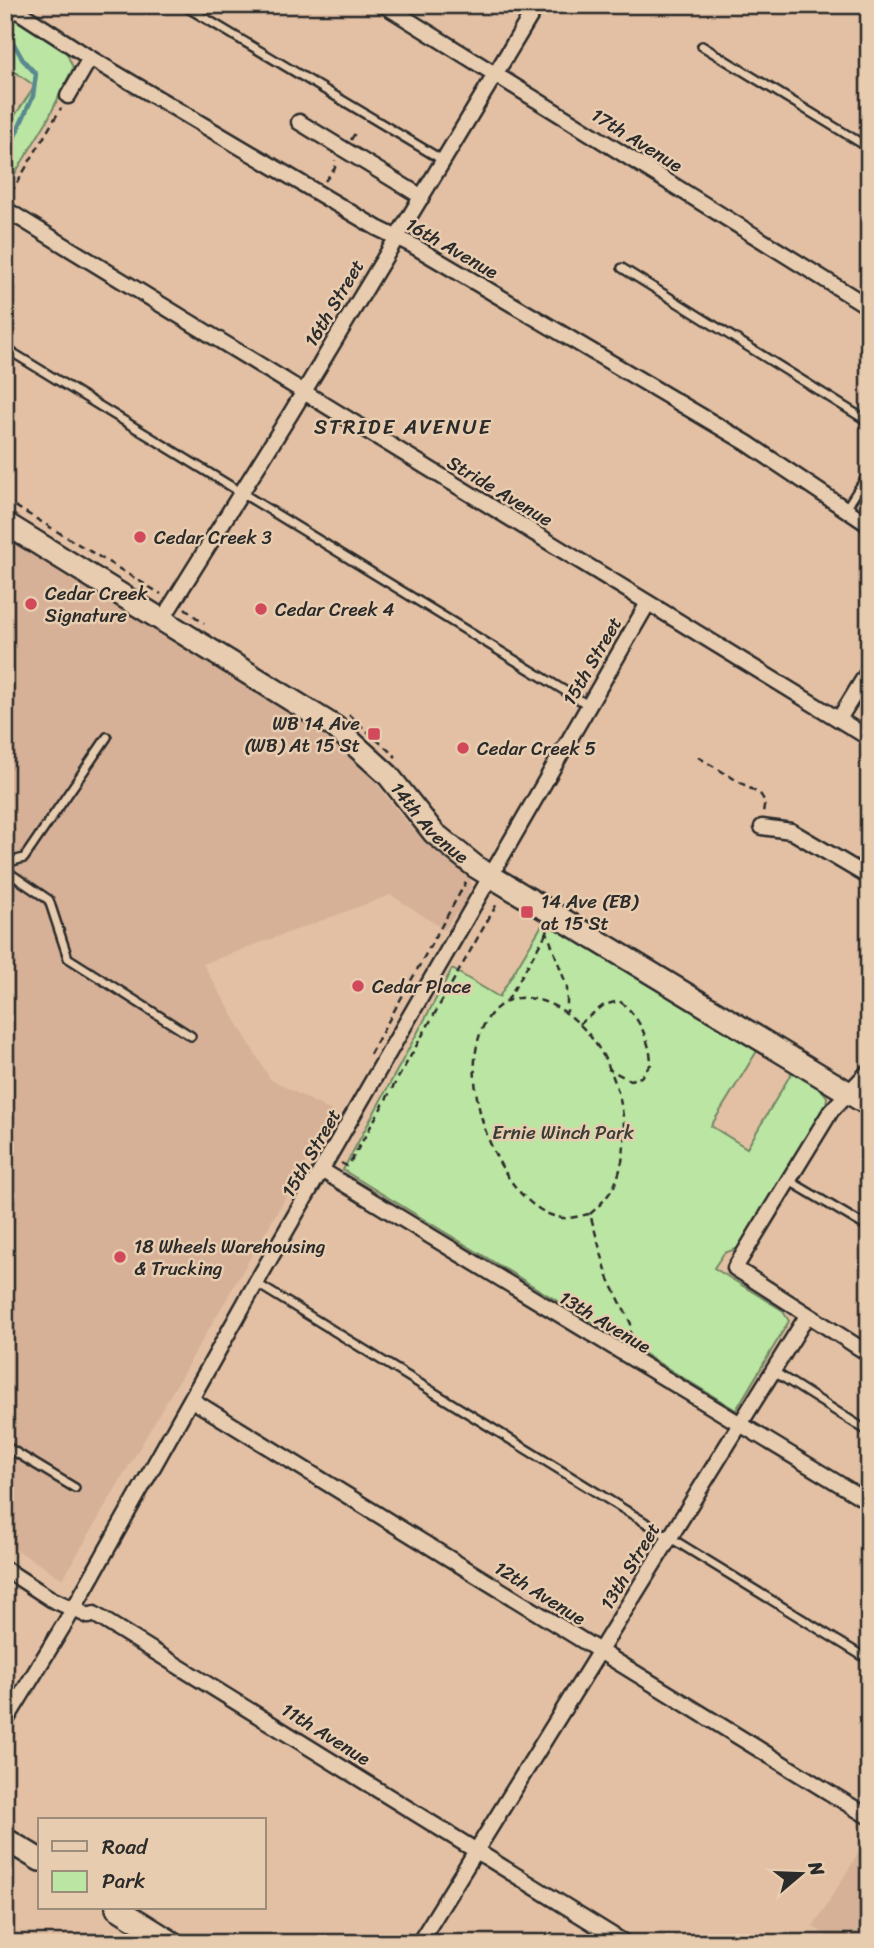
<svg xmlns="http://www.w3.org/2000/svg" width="874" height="1948" font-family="Sriracha,sans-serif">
  <rect width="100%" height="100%" fill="#e3c0a4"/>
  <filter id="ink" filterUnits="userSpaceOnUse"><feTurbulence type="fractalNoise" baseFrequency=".0143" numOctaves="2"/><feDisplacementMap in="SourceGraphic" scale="14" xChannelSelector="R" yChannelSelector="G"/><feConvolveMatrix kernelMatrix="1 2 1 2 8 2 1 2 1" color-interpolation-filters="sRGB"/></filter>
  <g filter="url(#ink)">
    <g fill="#d6b197">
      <path d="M5,537l316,196 46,38 37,48 24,26 41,31 3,9 -10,25 -7,4 -10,16 -54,-35 -188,69 67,115 65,34 -272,466 -58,-36z"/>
      <path d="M869,1836v107h-30l-26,-16z"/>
    </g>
    <g fill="#bbe5a2" stroke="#738866" stroke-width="2">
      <path d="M5,5h10l-5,9 56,37 7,17 -26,53 -42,69v-60l30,-44 -30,-21z"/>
      <path d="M545,920l212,131 -46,75 36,22 45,-76 30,18 5,7 -1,8 -87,143 -15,5 -10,15 68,42 7,11 -53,89 -393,-240 109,-201 47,28z"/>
    </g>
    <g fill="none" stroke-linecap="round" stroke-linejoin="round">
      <path stroke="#59898f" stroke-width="4.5" d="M5,28l18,32 13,14 -3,22 -28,62"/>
      <g stroke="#2b2b2b" stroke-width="12">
        <g id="lane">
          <path d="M183,5l261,156"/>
          <path d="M702,46l167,102"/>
          <path d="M622,268l247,154"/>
          <path d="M5,348l583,357"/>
          <path d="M845,510l24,-37"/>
          <path d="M5,863l19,-5 83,-121"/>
          <path d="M5,870l44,30 19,58 123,78"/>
          <path d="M788,1180l81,48"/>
          <path d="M256,1283l613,377"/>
          <path d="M773,1371l96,61"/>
          <path d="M5,1446l70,42"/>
        </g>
      </g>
      <g stroke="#2b2b2b" stroke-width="19">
        <g id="street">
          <path d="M384,5l485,302"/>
          <path d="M13,8l77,50 287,170 35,17 335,198 122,82"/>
          <path d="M68,96l22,-38"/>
          <path d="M299,122l123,75"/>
          <path d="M5,209l864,529"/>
          <path d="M162,620l129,-207 246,-408"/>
          <path d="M839,719l30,-49"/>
          <path d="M762,827l29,4 78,46"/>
          <path d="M869,1071l-38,40 -96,157 134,86"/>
          <path d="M323,1171l546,331"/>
          <path d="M192,1400l677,417"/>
          <path d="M5,1569l46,30 38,17 5,-2 531,329"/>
          <path d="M5,1722l68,-112 183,-327 392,-680"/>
          <path d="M419,1943l388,-627"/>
        </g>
      </g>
      <g stroke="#2b2b2b" stroke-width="26">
        <g id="secondary">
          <path id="s1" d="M5,523l330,204 53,48 46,58 42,34 393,238"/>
          <path d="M5,1839l35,21"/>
          <path d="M117,1908l56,35"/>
        </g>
      </g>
      <g stroke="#2b2b2b" stroke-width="2.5" stroke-dasharray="7 5" stroke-linecap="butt">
        <path d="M351,140l4,-7"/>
        <path d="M325,181l10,-13v-8"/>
        <path d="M11,193l50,-85"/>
        <path d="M5,500l156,94"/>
        <path d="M185,608l19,16"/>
        <path d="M349,715l47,42"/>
        <path d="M698,757l63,38 4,7 -2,10"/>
        <path d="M548,929l-1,3 20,55v25"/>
        <path d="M507,1001l40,-69"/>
        <path d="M579,1024l25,-19 15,-4c19,12 32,42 32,63l-10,13 -11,3 -22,-11"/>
        <path d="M370,1054l96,-172"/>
        <path d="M341,1163l6,3 4,-5 147,-259"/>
        <path d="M590,1214c9,-8 18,-17 24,-28 29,-61 -6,-164 -72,-185 -11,-4 -26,-5 -37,1 -67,39 -12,208 58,216 8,1 19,-3 27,-4l18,63 23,47 -1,16"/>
      </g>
      <use href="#lane" stroke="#e8ccaf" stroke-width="7"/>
      <use href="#street" stroke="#e8ccaf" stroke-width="14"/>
      <use href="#secondary" stroke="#e8ccaf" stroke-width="21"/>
    </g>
  </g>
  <g fill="#d1495b" stroke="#e8ccaf" stroke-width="2.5">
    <circle cx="140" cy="537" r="7"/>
    <circle cx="31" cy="604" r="7"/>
    <circle cx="261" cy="609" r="7"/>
    <rect x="367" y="727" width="14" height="14" rx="3.5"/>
    <circle cx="463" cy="748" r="7"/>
    <rect x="520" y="905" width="14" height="14" rx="3.5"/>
    <circle cx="358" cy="986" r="7"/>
    <circle cx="120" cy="1257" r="7"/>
  </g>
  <g text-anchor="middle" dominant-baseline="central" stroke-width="5" stroke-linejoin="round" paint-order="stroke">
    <g font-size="19" fill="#2b2b2b" stroke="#e8ccaf">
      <text transform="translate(637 140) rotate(32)">17th Avenue</text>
      <text transform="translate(452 248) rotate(30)">16th Avenue</text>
      <text transform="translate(334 303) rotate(-59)">16th Street</text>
      <text transform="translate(500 491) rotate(31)">Stride Avenue</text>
      <text transform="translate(592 661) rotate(-60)">15th Street</text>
      <text stroke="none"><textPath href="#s1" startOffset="523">14th Avenue</textPath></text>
      <text transform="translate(311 1153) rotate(-60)">15th Street</text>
      <text transform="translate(605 1322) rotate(31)">13th Avenue</text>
      <text transform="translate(630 1566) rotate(-59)">13th Street</text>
      <text transform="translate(540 1593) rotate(32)">12th Avenue</text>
      <text transform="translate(326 1734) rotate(32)">11th Avenue</text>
    </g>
    <g font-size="19" fill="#2b2b2b" stroke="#e8ccaf" text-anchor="start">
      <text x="154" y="537">Cedar Creek 3</text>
      <text x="45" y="593">Cedar Creek<tspan x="45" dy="22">Signature</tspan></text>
      <text x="275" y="609">Cedar Creek 4</text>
      <text x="360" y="723" text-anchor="end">WB 14 Ave<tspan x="360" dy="22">(WB) At 15 St</tspan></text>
      <text x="477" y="748">Cedar Creek 5</text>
      <text x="541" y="901">14 Ave (EB)<tspan x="541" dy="22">at 15 St</tspan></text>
      <text x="372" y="986">Cedar Place</text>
      <text x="134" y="1246">18 Wheels Warehousing<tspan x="134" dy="22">&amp; Trucking</tspan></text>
    </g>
    <g font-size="19" fill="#393e37" stroke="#e8ccaf">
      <text x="563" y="1132">Ernie Winch Park</text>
    </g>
    <g font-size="21" letter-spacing="2" fill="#2b2b2b" stroke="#e8ccaf">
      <text x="403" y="427">STRIDE AVENUE</text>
    </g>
  </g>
  <rect width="874" height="1948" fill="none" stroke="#e8ccaf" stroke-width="28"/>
  <rect x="14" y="14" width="846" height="1920" fill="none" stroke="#2b2b2b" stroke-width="2.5" filter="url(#ink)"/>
  <rect x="38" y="1818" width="228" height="91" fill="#e8ccaf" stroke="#9c8c7a" stroke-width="2"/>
  <rect x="52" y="1841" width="35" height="10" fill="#e8ccaf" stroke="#9c8c7a" stroke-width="2"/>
  <text x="102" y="1854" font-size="21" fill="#2b2b2b">Road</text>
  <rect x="52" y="1871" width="35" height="21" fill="#bbe5a2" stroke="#9c8c7a" stroke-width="2"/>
  <text x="102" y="1888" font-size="21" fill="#2b2b2b">Park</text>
  <g transform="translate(801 1874) rotate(71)" stroke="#e8ccaf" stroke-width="5" paint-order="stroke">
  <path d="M0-5L12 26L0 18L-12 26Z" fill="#2b2b2b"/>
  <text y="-10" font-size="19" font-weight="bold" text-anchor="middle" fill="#2b2b2b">N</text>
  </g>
</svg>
